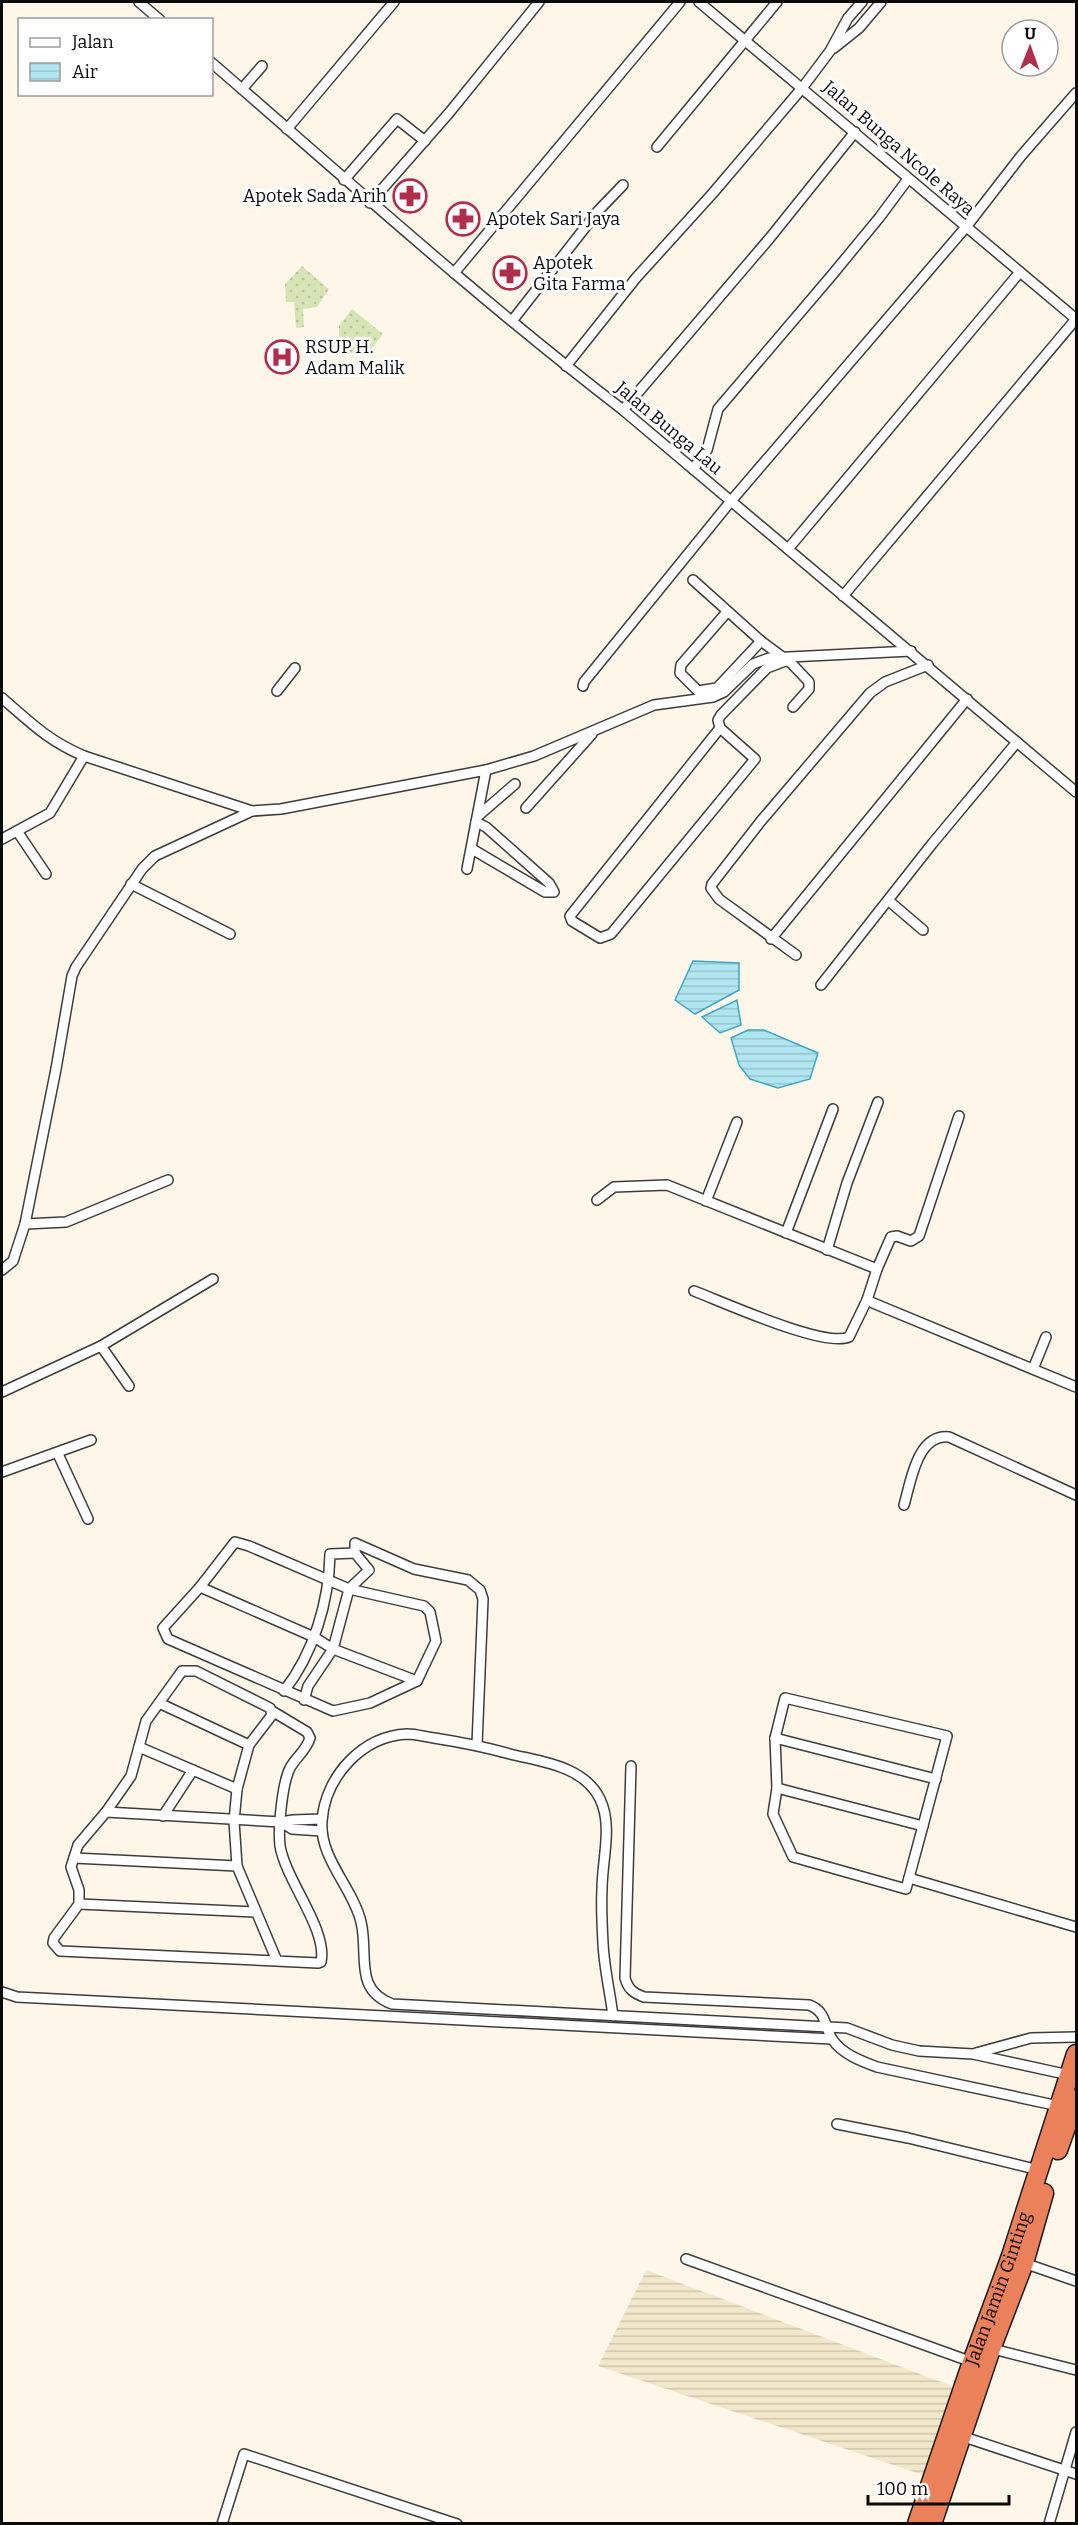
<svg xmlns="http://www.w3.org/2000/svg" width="1078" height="2525" font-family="Bitter,serif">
  <defs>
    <pattern id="farmland-rules" width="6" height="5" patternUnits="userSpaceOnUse" patternTransform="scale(1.5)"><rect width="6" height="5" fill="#f1e7cb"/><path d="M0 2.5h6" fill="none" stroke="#cdc5ad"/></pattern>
    <pattern id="green-dots" width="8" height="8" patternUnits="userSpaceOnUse" patternTransform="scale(1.5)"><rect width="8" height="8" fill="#d7e5b6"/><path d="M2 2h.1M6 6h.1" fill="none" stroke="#b7c39b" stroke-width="1.8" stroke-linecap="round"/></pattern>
    <pattern id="water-rules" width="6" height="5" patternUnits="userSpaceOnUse" patternTransform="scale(1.5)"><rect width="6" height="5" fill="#b1e6f1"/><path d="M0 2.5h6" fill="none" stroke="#97c4cd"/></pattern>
  </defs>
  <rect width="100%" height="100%" fill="#fef6e9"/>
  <path fill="url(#farmland-rules)" d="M646,2270l311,118 -28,89 -331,-111z"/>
  <g fill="url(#green-dots)">
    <path d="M302,266l27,23 -12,18 -14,2 1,18 -8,1 -2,-26h-8l-1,-18z"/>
    <path d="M352,309l31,25 -14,18 -20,1 -1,-5 -25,2 -1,-11 17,-1v-12z"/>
  </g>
  <g fill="url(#water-rules)" stroke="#3da7c3" stroke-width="1.5">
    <path d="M693,961l46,2v27l-44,24 -20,-14z"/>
    <path d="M737,1000l4,25 -21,8 -18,-16z"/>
    <path d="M748,1030h16l54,23 -8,26 -32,9 -28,-9 -11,-14 -8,-27z"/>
  </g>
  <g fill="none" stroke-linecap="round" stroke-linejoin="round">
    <g stroke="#3d3d3d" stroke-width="12">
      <g id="street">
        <path d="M139,2l21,18"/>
        <path d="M699,2l377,317"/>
        <path d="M834,48l25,-20 22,-26"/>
        <path d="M212,63c135,117 268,237 411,347l453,382"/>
        <path d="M242,89l20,-23"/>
        <path d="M287,129l107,-127"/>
        <path d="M657,147l120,-145"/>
        <path d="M344,180l53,-61 28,22"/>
        <path d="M370,203l79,-90 90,-111"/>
        <path d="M454,273l226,-271"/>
        <path d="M512,321l86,-110 25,-26"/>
        <path d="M566,366l70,-88 77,-85 90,-106 27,-36 18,-33 14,-16"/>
        <path d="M623,410l146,-171 86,-107"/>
        <path d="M693,469l14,-19 11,-41 114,-134 47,-57 29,-39"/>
        <path d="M788,549l232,-277"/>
        <path d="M693,580l68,61 31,23 17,18v7l-16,18"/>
        <path d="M843,596l233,-277"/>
        <path d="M727,612l-46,53 -1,8 18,18 19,-3 44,-47"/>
        <path d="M583,686l1,-4 147,-181 235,-274 55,-71 55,-63"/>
        <path d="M277,691l18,-23"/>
        <path d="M2,698c29,25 45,42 82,58l168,55 29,-2 205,-39 48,-14 120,-51 59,-8 11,-5 29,-28 16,-6 142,-7"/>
        <path d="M720,728l-150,188 2,5 28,17 11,-4 144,-175 -35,-31 -2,-8 3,-5 46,-47 21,-8"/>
        <path d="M526,808l66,-74"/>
        <path d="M478,816l37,-32"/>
        <path d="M17,831l29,43"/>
        <path d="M2,839l48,-26 34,-57"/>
        <path d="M472,849l73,43h9l-5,-9 -63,-56 -10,-5"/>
        <path d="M467,869l19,-99"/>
        <path d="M131,884l99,50"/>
        <path d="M889,901l34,29"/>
        <path d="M771,939l196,-240"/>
        <path d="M796,955l-77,-56 -8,-11 1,-4 49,-63 109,-128 15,-11 43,-17"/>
        <path d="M821,985l111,-141 85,-102"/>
        <path d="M597,1200l17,-13 53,-2 210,84 -10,31 6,3 203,84"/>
        <path d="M706,1201l31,-79"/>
        <path d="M25,1224l41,-2 102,-42"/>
        <path d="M786,1233l47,-124"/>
        <path d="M827,1250l20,-67 31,-81"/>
        <path d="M877,1269l14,-32 6,-1 14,5 8,-5 40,-120"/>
        <path d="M2,1270l11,-9 12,-37 31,-155 16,-93 4,-9 66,-98 13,-13 97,-45"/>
        <path d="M694,1291c29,11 130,57 155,46l18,-37"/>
        <path d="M101,1346l28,40"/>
        <path d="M1033,1369l13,-32"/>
        <path d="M2,1392l99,-46 112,-67"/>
        <path d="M58,1454l30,65"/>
        <path d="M2,1472l89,-32"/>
        <path d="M904,1505c7,-24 13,-71 45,-68l127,58"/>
        <path d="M235,1542l14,4 100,43 75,17 6,6 6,29 -19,40 -47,22 -37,8 -165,-72 -5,-11 37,-41z"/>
        <path d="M200,1587l114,50 19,12 84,32"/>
        <path d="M284,1691c30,-38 45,-90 46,-137l25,-1"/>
        <path d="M785,1698l162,38 -41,153 -113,-32 -20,-43 4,-26 -2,-50z"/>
        <path d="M304,1700l4,-14 25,-37 16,-60 20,-19 -14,-17v-10l59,26 54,11 12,10 3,9 -6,146"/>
        <path d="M159,1703l90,42"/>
        <path d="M272,1711l35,21 3,6c-4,13 -14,19 -20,30 -8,16 -12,61 -10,78 6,35 48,84 41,116l-3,1 -258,-12 -7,-8 1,-5 25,-34v-14l-8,-23 7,-22 28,-33 25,-36 15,-55 36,-50h14l74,37 2,7 -23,30 -12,44 -3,32 3,45 40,95"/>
        <path d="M775,1738l161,41"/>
        <path d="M139,1747l98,42"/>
        <path d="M631,1766l-6,212c3,11 8,15 19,19l165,8c17,6 15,20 23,34 10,15 29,22 45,28l182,39"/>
        <path d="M777,1788l146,38"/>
        <path d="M106,1812l175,10 11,7 30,2"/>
        <path d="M163,1816l30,-46"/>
        <path d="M281,1822l12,-2 29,-1"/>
        <path d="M74,1858l163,8"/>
        <path d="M909,1878l167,49"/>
        <path d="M79,1904l176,8"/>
        <path d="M2,1992l15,5 815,42"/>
        <path d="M613,2016c-3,-24 -9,-49 -10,-73 -1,-18 -2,-36 -1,-54 0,-29 11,-63 -2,-90 -16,-33 -58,-37 -90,-45 -25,-7 -50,-12 -76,-16 -8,-1 -18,-4 -27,-4 -45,2 -82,43 -85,87 -3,37 31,67 39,101 8,33 -8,67 31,82l455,24 45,17 27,6 54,3 96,21"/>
        <path d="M976,2053l55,-15 45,-1"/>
        <path d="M837,2124l71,14 131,32"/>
        <path d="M686,2259l286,103"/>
        <path d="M1024,2263l52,18"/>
        <path d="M989,2348l87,22"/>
        <path d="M961,2436l115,38"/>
        <path d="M222,2524l22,-70 213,70"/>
        <path d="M1049,2524l27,-92"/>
      </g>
    </g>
    <g stroke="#1b1b1b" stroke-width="21">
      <g id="highway">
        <path d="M1058,2150l18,-51"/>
        <path id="s1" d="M917,2524l55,-162 39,-106 65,-202"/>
        <path d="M932,2524l59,-175 33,-86 20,-70"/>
      </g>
    </g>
    <use href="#street" stroke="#fff" stroke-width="9"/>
    <use href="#highway" stroke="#eb815a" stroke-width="18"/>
  </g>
  <defs>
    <g id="pharmacy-ring" transform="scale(1.725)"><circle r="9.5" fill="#fff" stroke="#b02d4c" stroke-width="1.5"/><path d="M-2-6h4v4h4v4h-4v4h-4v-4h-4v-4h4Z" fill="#b02d4c"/></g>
    <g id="hospital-ring" transform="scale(1.725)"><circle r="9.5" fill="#fff" stroke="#b02d4c" stroke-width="1.5"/><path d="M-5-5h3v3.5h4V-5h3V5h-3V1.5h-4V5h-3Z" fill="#b02d4c"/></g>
  </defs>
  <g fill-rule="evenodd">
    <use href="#pharmacy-ring" x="410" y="196"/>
    <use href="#pharmacy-ring" x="463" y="219"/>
    <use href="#pharmacy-ring" x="510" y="273"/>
    <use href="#hospital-ring" x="282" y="357"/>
  </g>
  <g text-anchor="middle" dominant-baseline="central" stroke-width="6" stroke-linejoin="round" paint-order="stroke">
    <g font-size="18" fill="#0a0a0a" stroke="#fff">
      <text transform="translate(899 148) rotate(41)">Jalan Bunga Ncole Raya</text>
      <text transform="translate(669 428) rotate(40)">Jalan Bunga Lau</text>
      <text stroke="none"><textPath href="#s1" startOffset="249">Jalan Jamin Ginting</textPath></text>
    </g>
    <g font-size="18" fill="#0a0a0a" stroke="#fff" text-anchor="start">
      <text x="387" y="196" text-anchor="end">Apotek Sada Arih</text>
      <text x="486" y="219">Apotek Sari Jaya</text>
      <text x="533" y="263">Apotek<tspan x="533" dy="21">Gita Farma</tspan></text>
      <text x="305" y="347">RSUP H.<tspan x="305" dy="21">Adam Malik</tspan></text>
    </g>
  </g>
  <rect width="1078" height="2525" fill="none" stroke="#0a0a0a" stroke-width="6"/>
  <rect x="18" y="18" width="195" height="78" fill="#ffffff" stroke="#9d9d9d" stroke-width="1.5"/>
  <rect x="30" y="38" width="30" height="9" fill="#ffffff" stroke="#9d9d9d" stroke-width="1.5"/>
  <text x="72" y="48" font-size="18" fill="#0a0a0a">Jalan</text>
  <rect x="30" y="63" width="30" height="18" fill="url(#water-rules)" stroke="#9d9d9d" stroke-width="1.5"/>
  <text x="72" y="78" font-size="18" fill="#0a0a0a">Air</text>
  <g transform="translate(1030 48) rotate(1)"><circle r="28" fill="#ffffff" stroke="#9d9d9d" stroke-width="1.5"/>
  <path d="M0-4.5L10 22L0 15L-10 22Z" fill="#b02d4c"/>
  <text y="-9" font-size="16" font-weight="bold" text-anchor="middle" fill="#0a0a0a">U</text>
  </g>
  <path d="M868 2495v9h141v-9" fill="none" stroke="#0a0a0a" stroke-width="3"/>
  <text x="877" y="2495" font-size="18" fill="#0a0a0a" stroke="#ffffff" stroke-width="4.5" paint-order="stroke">100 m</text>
</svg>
